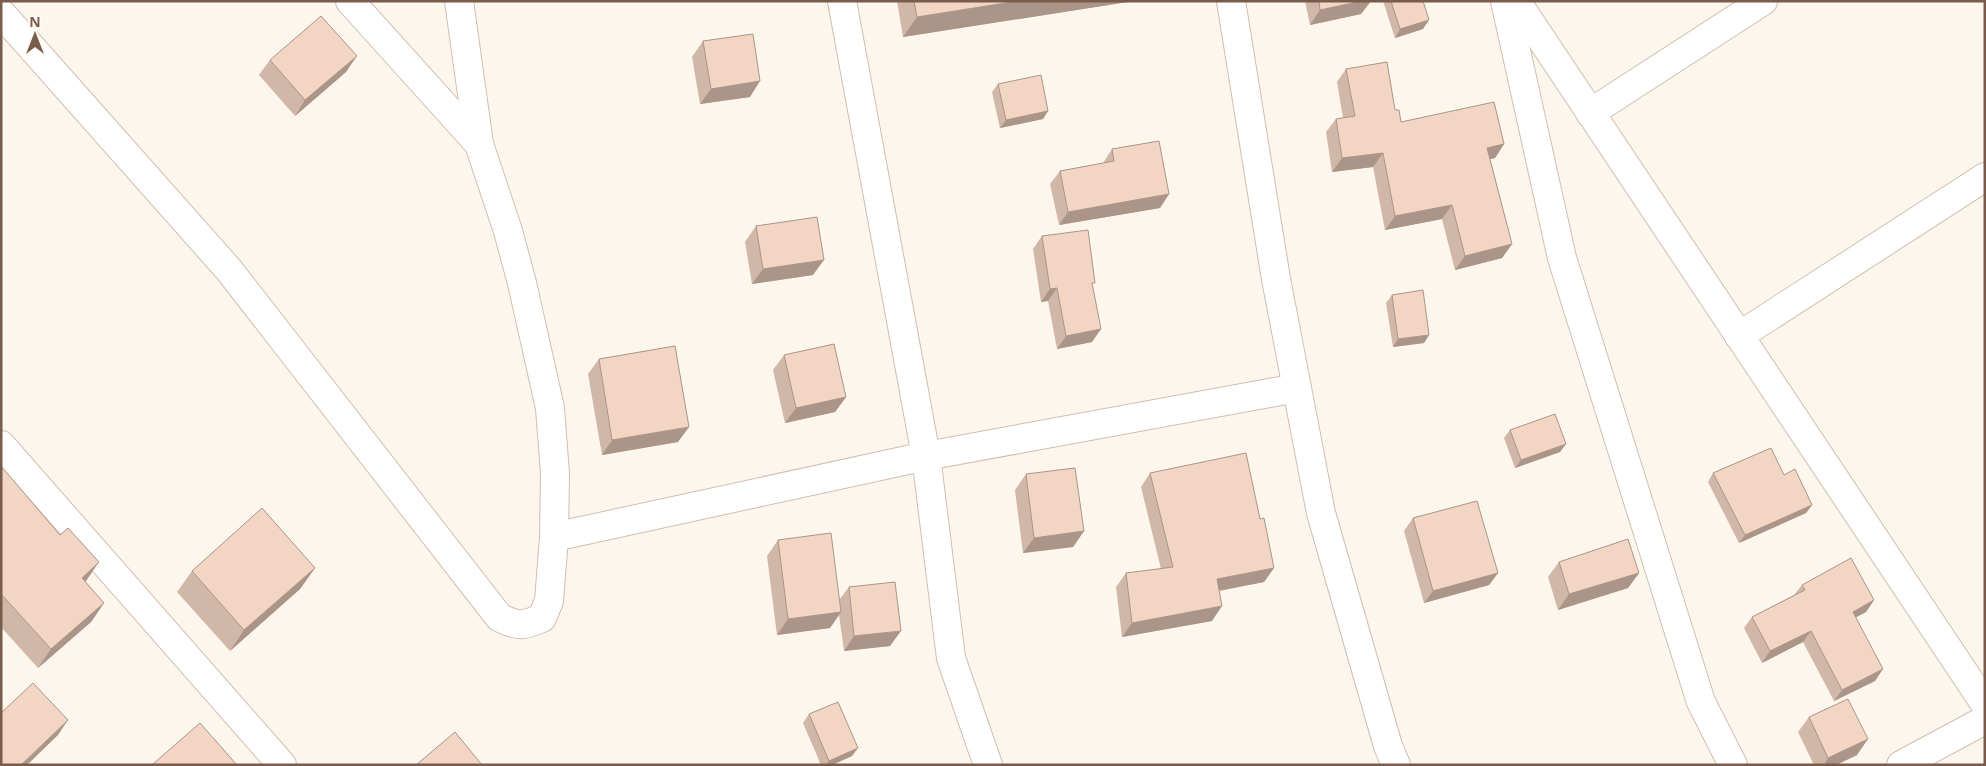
<svg xmlns="http://www.w3.org/2000/svg" width="1986" height="766" font-family="'Open Sans',sans-serif">
  <rect width="100%" height="100%" fill="#fdf6ec"/>
  <g fill="none" stroke-linecap="round" stroke-linejoin="round">
    <g stroke="#d1beb0" stroke-width="30">
      <g id="street">
        <path d="M350,1l129,143"/>
        <path d="M842,1l84,455 25,202 37,107"/>
        <path d="M1231,1l45,278 45,234 67,233 8,19"/>
        <path d="M1505,1l57,257 139,444 32,63"/>
        <path d="M1516,1l469,703"/>
        <path d="M1,13l228,257 270,347c19,10 24,9 43,1l7,-17 5,-64 1,-63 -5,-66 -28,-125 -14,-52 -29,-87 -20,-143"/>
        <path d="M1590,113l173,-112"/>
        <path d="M1739,336l246,-159"/>
        <path d="M1,445l281,320"/>
        <path d="M554,537l372,-81 371,-68"/>
        <path d="M1901,765l84,-45"/>
      </g>
    </g>
    <use href="#street" stroke="#fff" stroke-width="28"/>
  </g>
  <g fill="#d1b7a8">
    <path d="M897,1h237l-231,36z"/>
    <path d="M1305,1h66l-10,13 -51,11z"/>
    <path d="M1383,1h40v28l-28,9z"/>
    <path d="M703,41l47,56 -50,7 -8,-47z"/>
    <path d="M270,60l76,12 -51,44 -36,-41z"/>
    <path d="M1346,69l49,41 6,12 103,22 -9,14 -5,1 22,85 -10,14 -47,12 -13,-51 -57,11 -12,-63 -41,5 -6,-40 10,-13 7,-1 -6,-36z"/>
    <path d="M998,84l50,27 -5,8 -43,9 -8,-36z"/>
    <path d="M1112,149l57,45 -9,14 -101,17 -9,-41 10,-13 43,-8z"/>
    <path d="M756,226l57,49 -61,9 -7,-42z"/>
    <path d="M1042,236l51,50 -1,56 -35,7 -9,-48 -7,1 -8,-53z"/>
    <path d="M1392,295l37,40 -5,8 -31,4 -7,-44z"/>
    <path d="M784,355l62,42 -11,15 -50,11 -12,-53z"/>
    <path d="M599,359l79,83 -76,13 -14,-81z"/>
    <path d="M1510,430l50,22 -45,16 -11,-30z"/>
    <path d="M1,466l85,115 -1,1 19,21 -13,19 -53,46 -37,-41z"/>
    <path d="M1150,473l110,46 14,49 -10,14 -45,9 -7,30 -90,16 -6,-50 10,-14 35,-4 -20,-82z"/>
    <path d="M1713,473l71,2 28,30 -6,8 -67,30 -31,-61z"/>
    <path d="M1026,474l58,57 -11,16 -50,6 -8,-63z"/>
    <path d="M1413,518l85,55 -9,12 -65,18 -20,-72z"/>
    <path d="M778,540l61,60 10,-13 41,59 -46,5 -5,-36 -9,13 -53,7 -10,-79z"/>
    <path d="M1559,562l80,11 -11,15 -70,22 -10,-33z"/>
    <path d="M315,568l-15,21 -70,62 -53,-59 15,-21z"/>
    <path d="M1802,585l72,15 -8,12 -10,5 19,64 -41,20 -31,-59 -41,21 -18,-35 8,-11 42,-22z"/>
    <path d="M809,714l43,42 -20,9h-11l-18,-42z"/>
    <path d="M1809,717l48,38 -21,10h-22l-16,-33z"/>
  </g>
  <g fill="#aa9588">
    <path d="M1018,1h116l-231,36 14,-20z"/>
    <path d="M1362,1h9l-10,13 -51,11 10,-15z"/>
    <path d="M1429,20l-6,9 -28,9 5,-9z"/>
    <path d="M357,56l-11,16 -51,44 10,-16z"/>
    <path d="M760,81l-10,16 -50,7 11,-15z"/>
    <path d="M1048,111l-5,8 -43,9 6,-8z"/>
    <path d="M1504,144l-9,14 -17,4 9,-14z"/>
    <path d="M1383,153l-10,14 -41,5 10,-14z"/>
    <path d="M1169,194l-9,14 -101,17 9,-13z"/>
    <path d="M1452,205l-10,14 -57,11 10,-14z"/>
    <path d="M1512,244l-10,14 -47,12 10,-14z"/>
    <path d="M824,260l-11,15 -61,9 11,-15z"/>
    <path d="M1057,288l-9,13 -7,1 9,-13z"/>
    <path d="M1101,329l-9,13 -35,7 9,-13z"/>
    <path d="M1429,335l-5,8 -31,4 5,-8z"/>
    <path d="M846,397l-11,15 -50,11 11,-15z"/>
    <path d="M689,427l-11,15 -76,13 10,-15z"/>
    <path d="M1566,444l-6,8 -45,16 6,-8z"/>
    <path d="M1812,505l-6,8 -67,30 6,-8z"/>
    <path d="M1084,531l-11,16 -50,6 11,-15z"/>
    <path d="M99,562l-13,19 -17,15 13,-18z"/>
    <path d="M315,568l-15,21 -70,62 14,-21z"/>
    <path d="M1274,568l-10,14 -57,11 10,-14z"/>
    <path d="M1498,573l-9,12 -65,18 9,-12z"/>
    <path d="M1639,573l-11,15 -70,22 11,-16z"/>
    <path d="M1874,600l-8,12 -21,11 8,-11z"/>
    <path d="M104,603l-13,19 -53,46 13,-19z"/>
    <path d="M1222,606l-10,15 -90,16 10,-14z"/>
    <path d="M841,612l-11,16 -53,7 11,-16z"/>
    <path d="M901,631l-11,15 -46,5 10,-15z"/>
    <path d="M1811,631l-8,11 -41,21 8,-12z"/>
    <path d="M1883,669l-8,12 -41,20 8,-11z"/>
    <path d="M68,720l-10,15 -31,30h-6z"/>
    <path d="M1868,739l-11,16 -21,10h-12l4,-7z"/>
    <path d="M858,748l-6,8 -20,9h-6l3,-4z"/>
  </g>
  <g fill="#f3d5c3" stroke="#aa9588">
    <path d="M914,1h104l-101,16z"/>
    <path d="M1319,1h43l-42,9z"/>
    <path d="M1391,1h32l6,19 -29,9z"/>
    <path d="M321,16l36,40 -52,44 -35,-40z"/>
    <path d="M753,34l7,47 -49,8 -8,-48z"/>
    <path d="M1387,62l8,48h4l2,12 93,-20 10,42 -17,4 25,96 -47,12 -13,-51 -57,11 -12,-63 -41,5 -6,-39 19,-3 -9,-47z"/>
    <path d="M1041,75l7,36 -42,9 -8,-36z"/>
    <path d="M1159,141l10,53 -101,18 -8,-41 54,-10 -2,-12z"/>
    <path d="M817,217l7,43 -61,9 -7,-43z"/>
    <path d="M1088,230l7,53h-3l9,46 -35,7 -9,-48 -7,1 -8,-53z"/>
    <path d="M1423,290l6,45 -31,4 -6,-44z"/>
    <path d="M834,344l12,53 -50,11 -12,-53z"/>
    <path d="M675,346l14,81 -77,13 -13,-81z"/>
    <path d="M1555,414l11,30 -45,16 -11,-30z"/>
    <path d="M1771,448l13,27 11,-6 17,36 -67,30 -32,-62z"/>
    <path d="M1246,453l14,66 4,-1 10,50 -57,11 5,27 -90,17 -6,-50 47,-6 -23,-94z"/>
    <path d="M1,466l59,69 8,-7 31,34 -17,16 22,25 -53,46 -50,-55z"/>
    <path d="M1075,468l9,63 -50,7 -8,-64z"/>
    <path d="M1477,501l21,72 -65,18 -20,-73z"/>
    <path d="M262,508l53,60 -71,62 -52,-59z"/>
    <path d="M831,533l10,79 -53,7 -10,-79z"/>
    <path d="M1628,539l11,34 -70,21 -10,-32z"/>
    <path d="M1851,558l23,42 -21,12 30,57 -41,21 -31,-59 -41,20 -18,-34 53,-27 -3,-5z"/>
    <path d="M895,582l6,49 -47,5 -5,-49z"/>
    <path d="M33,683l35,37 -47,45h-20v-52z"/>
    <path d="M1848,699l20,40 -40,19 -19,-41z"/>
    <path d="M838,702l20,46 -29,13 -20,-47z"/>
    <path d="M200,723l37,42h-83l-1,-1z"/>
    <path d="M455,732l27,33h-66z"/>
  </g>
  <rect width="1986" height="766" fill="none" stroke="#7a5c4d" stroke-width="5"/>
  <g transform="translate(35 35)" stroke="#fffaf3" stroke-width="4" paint-order="stroke">
  <path d="M0-4L9 19L0 12L-9 19Z" fill="#7a5c4d"/>
  <text y="-8" font-size="14" font-weight="bold" text-anchor="middle" fill="#7a5c4d">N</text>
  </g>
</svg>
